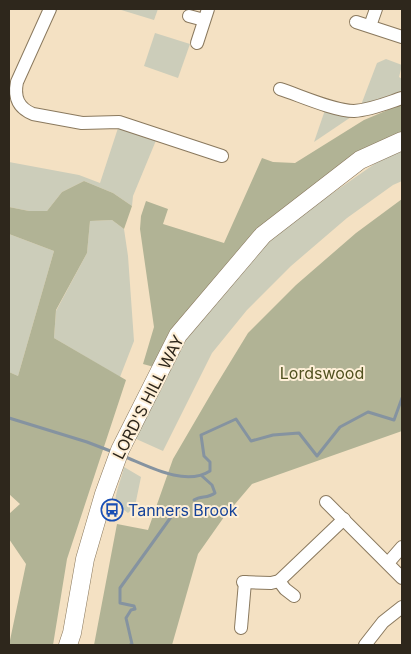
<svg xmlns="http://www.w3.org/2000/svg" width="411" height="654" font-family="Inter,sans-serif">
  <rect width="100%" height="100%" fill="#f4e1c3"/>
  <g fill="#cccdba">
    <path d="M118,9h40l-4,11z"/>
    <path d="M155,33l35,11 -12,34 -34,-12z"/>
    <path d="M386,59l16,6 -3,12 3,2v12l-41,14 16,-42z"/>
    <path d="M325,110l26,7 -37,25z"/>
    <path d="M118,128l39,10 -24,58 -1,10 -19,-13 -29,-12 -22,11 -15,19h-18l-20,-4v-45l70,13 21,8z"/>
    <path d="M402,149v32l-9,4 -46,33 -56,48 -44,44 -35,43 -49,98 -29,-13 54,-102 80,-95 29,-23 86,-60z"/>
    <path d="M112,220l12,9 4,27 6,85 -14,36 -66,-39 2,-27 31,-58 3,-32z"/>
    <path d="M9,234l45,17 -36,125 -9,-4z"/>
    <path d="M124,467l17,10 -6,29 -7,7 -13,-10c1,-13 6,-23 9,-36z"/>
  </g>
  <g fill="#b1b395">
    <path d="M402,104v32l-137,89 -111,142 -11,-3 11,-37 -14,-98 1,-13 5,-15 22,8 -5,15 61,19 38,-85 11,4 22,1 69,-43z"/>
    <path d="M84,181l29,12 19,13 -8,23 -12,-9 -22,1 -3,32 -31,57 -2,28 72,42 -59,179 -14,86h-44l17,-81 -17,-25v-25l11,-10 -11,-10v-122l9,4 36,-125 -45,-17v-27l20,4h18l15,-19z"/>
    <path d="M402,199v232l-150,53 -28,33 -26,37 -26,91h-78l23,-121 31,6 25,-71 42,-72 33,-54 48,-48 60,-52z"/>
  </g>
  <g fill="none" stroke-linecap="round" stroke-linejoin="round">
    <g stroke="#8593a0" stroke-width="3">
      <path d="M9,418l78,24 26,10"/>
      <path d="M123,456c25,10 62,31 87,15v-9l-6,-6 -3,-21 35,-16 15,22 22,-6 26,-2 18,23 23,-29 28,-15 26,8 8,-22"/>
      <path d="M194,500c7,-5 13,-1 21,-7l-3,-8 -10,-9"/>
      <path d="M130,645l2,-1 -6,-26 5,-8 4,-1 -1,-3 -14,-3v-15l51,-71"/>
    </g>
    <g stroke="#8a795e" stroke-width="14">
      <g id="street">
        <path d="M50,9l-33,73c-3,15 1,26 16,32l49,9 37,-1 103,34"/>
        <path d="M189,16l15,4"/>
        <path d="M356,22l46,15"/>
        <path d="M370,26l6,-17"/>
        <path d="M197,43l11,-34"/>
        <path d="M280,89c19,6 54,22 74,22 17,-1 33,-8 48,-13"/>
        <path d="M326,502l76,76"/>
        <path d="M388,563l14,-16"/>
        <path d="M279,581l6,8 9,7"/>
        <path d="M243,582l28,1 8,-2 65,-62"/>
        <path d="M241,628l4,-46"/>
        <path d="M365,645l18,-23 19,-15"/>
      </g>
    </g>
    <g stroke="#8a795e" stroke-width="19">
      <path id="secondary" d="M68,645l4,-12 13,-74 19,-65 16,-44 58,-115 85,-100 97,-75 42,-19"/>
    </g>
    <use href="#street" stroke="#fff" stroke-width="12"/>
    <use href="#secondary" stroke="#fff" stroke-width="18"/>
  </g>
  <defs>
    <g id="bus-ring" transform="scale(1.125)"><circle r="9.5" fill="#feefd7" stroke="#1a4fb4" stroke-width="1.5"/><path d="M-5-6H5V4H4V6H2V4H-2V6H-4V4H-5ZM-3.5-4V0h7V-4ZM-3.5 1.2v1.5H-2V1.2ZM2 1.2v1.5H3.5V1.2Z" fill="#1a4fb4"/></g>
  </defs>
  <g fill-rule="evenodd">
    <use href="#bus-ring" x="112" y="510"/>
  </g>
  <g text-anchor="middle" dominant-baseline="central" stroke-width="4" stroke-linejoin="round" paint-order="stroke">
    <g font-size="16" fill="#50511f" stroke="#feefd7">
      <text x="322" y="373">Lordswood</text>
    </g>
    <g font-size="16" fill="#2e271c" stroke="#feefd7">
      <text transform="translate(148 397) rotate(-63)">LORD'S HILL WAY</text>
    </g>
    <g font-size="16" fill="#164399" stroke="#feefd7" text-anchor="start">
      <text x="128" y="510">Tanners Brook</text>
    </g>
  </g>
  <rect width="411" height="654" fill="none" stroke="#2e271c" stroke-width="20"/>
</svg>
